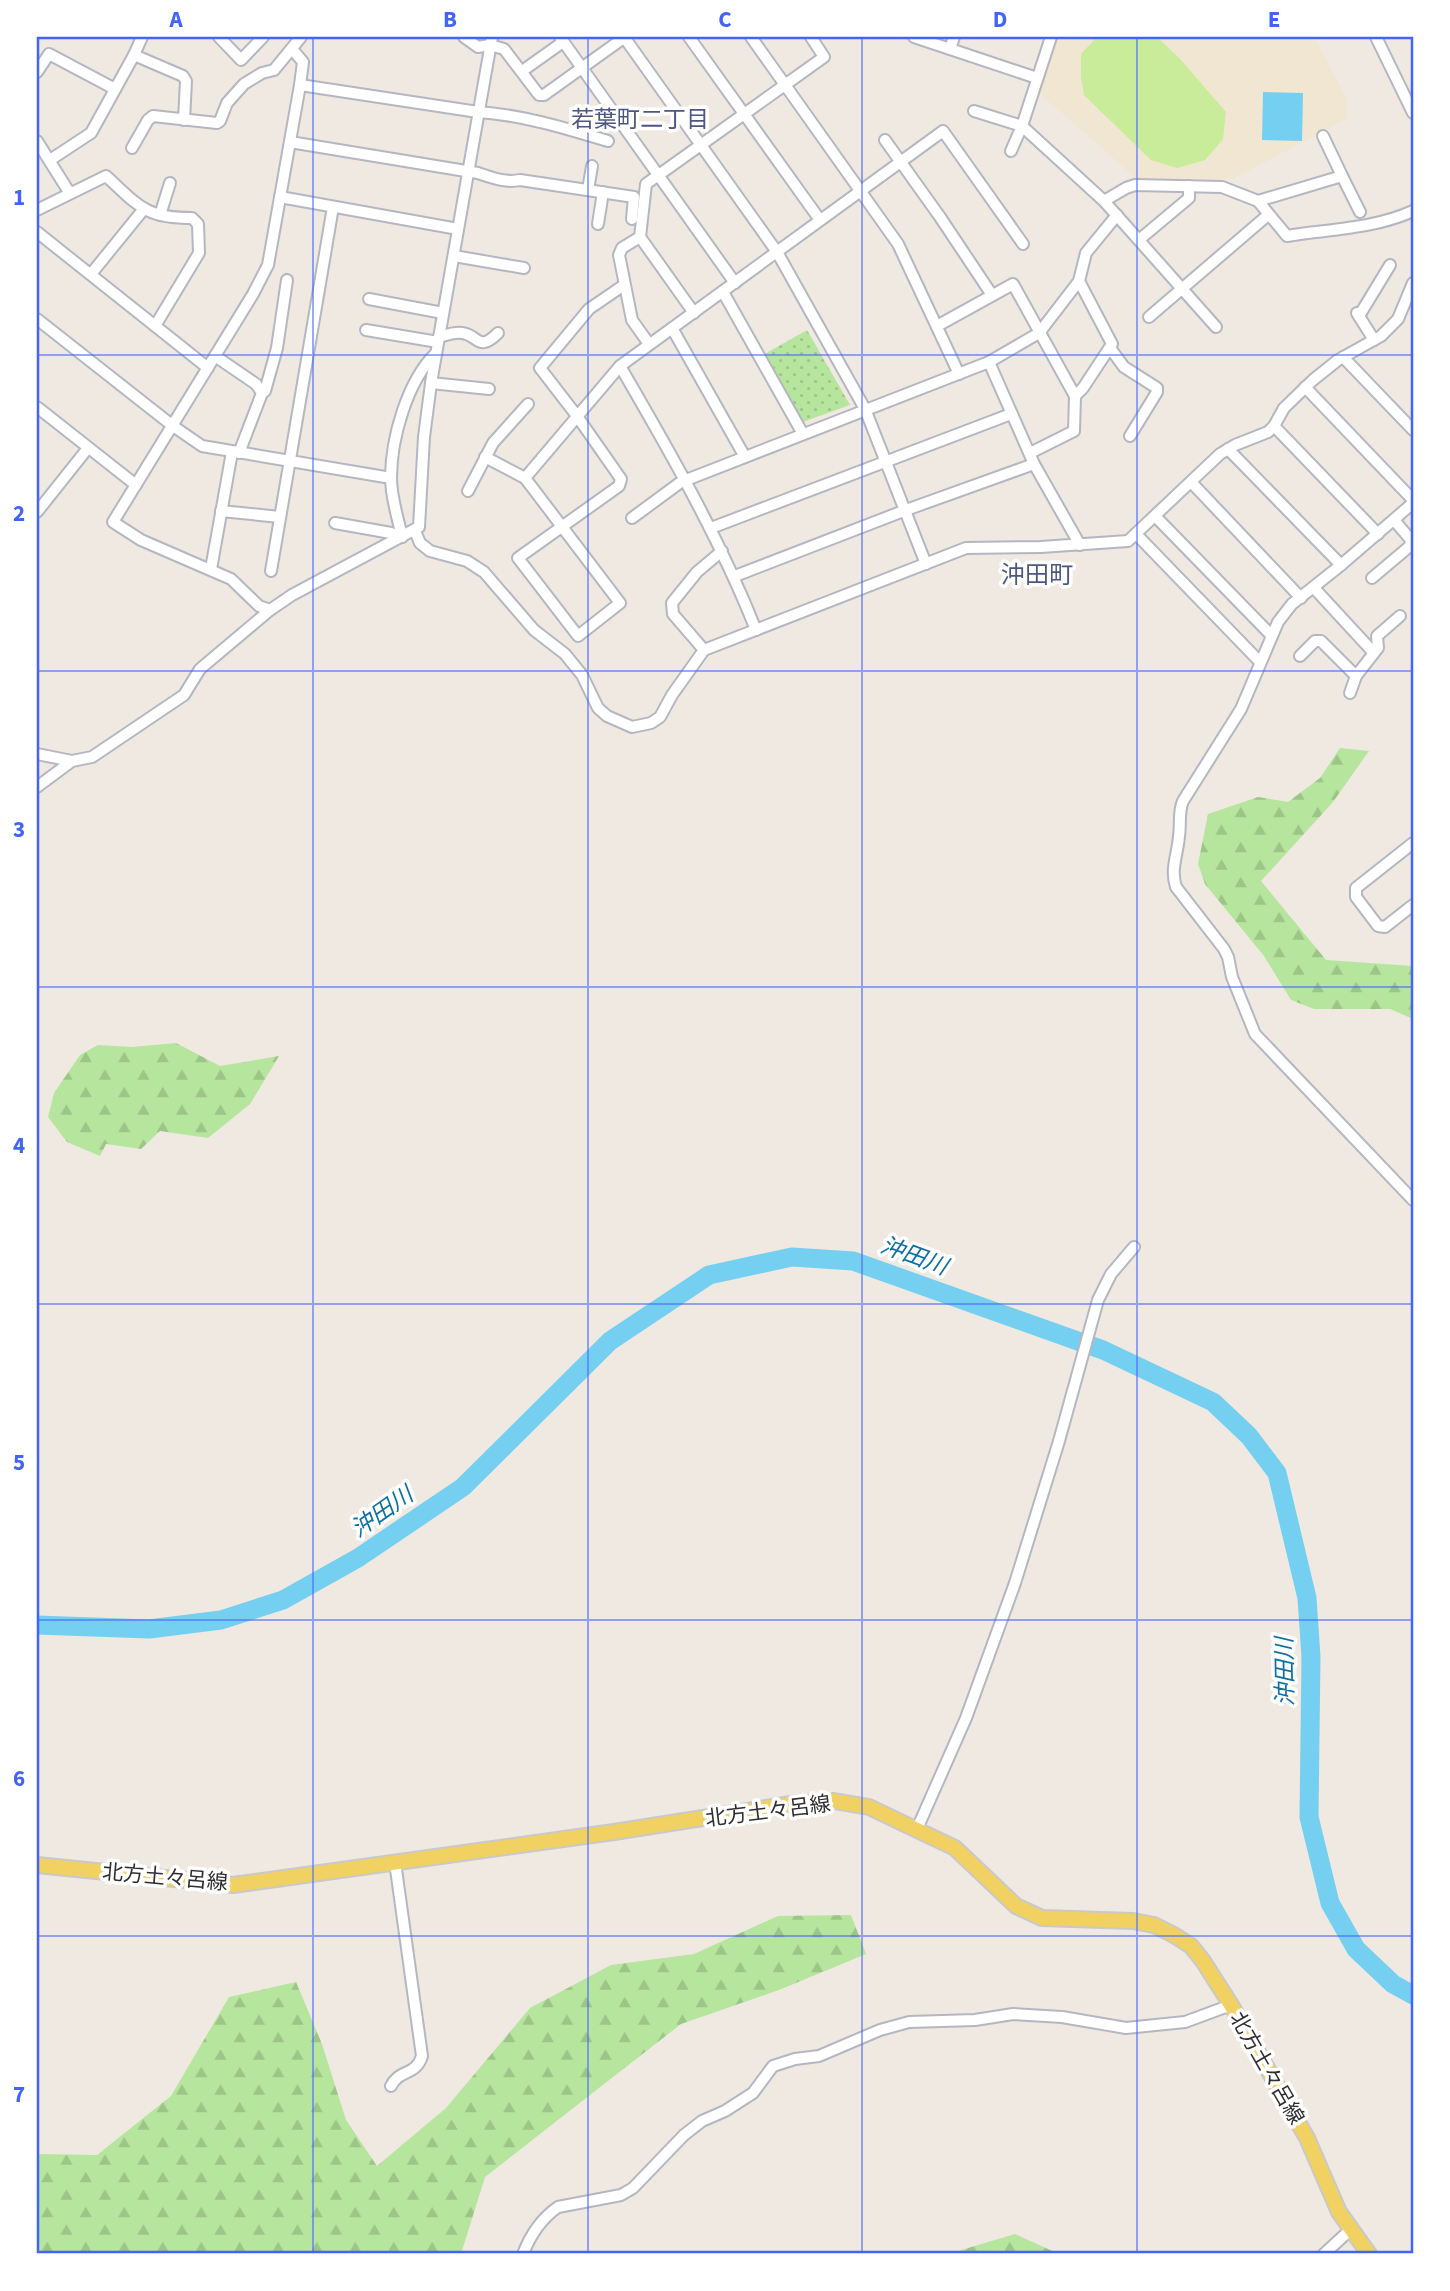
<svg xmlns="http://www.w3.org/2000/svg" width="1450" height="2291" font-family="'Source Sans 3','Noto Sans JP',sans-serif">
  <defs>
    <pattern id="forest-firs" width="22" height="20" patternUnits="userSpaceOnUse" patternTransform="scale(1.75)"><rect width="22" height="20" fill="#b6e59e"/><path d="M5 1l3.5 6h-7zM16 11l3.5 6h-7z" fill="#9dc588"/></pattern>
    <pattern id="park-dots" width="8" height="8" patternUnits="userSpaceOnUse" patternTransform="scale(1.75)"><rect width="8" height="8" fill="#b6e59e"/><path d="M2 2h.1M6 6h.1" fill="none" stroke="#9dc588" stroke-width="1.8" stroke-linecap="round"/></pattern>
  </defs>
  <rect width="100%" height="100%" fill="#efe9e1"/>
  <path fill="#f0e6d1" d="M1058,37h256l34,64 -2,18 -113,60h-96l-98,-86z"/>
  <g fill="url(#forest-firs)">
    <path d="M1340,748l29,3 -36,51 -72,79 65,79 87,6v53l-23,-10h-76l-23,-9 -27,-44 -59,-72 -7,-20 10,-50 50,-17 30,5 32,-24z"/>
    <path d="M176,1043l44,23 59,-10 -29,48 -42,34 -48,-7 -19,18 -35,-5 -6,12 -33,-14 -19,-25 6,-24 26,-38 18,-10 34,2z"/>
    <path d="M851,1915l15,39 -87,36 -98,34 -196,153 -24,77h-424v-100l60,1 74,-59 58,-99 67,-15 26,62 24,76 31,46 69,-58 84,-100 81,-43 83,-11 84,-38z"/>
    <path d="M1015,2234l44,20h-111z"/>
  </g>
  <path fill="url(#park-dots)" d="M807,330l43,75 -50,18 -37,-68z"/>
  <path fill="#c9ec9a" d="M1097,37h60l24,23 45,52 -3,27 -18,21 -28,8 -26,-8 -67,-65 -3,-18v-23z"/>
  <path fill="#75cff0" d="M1263,92l40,1 -1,48 -40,-1z"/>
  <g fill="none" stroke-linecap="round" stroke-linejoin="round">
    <path stroke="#75cff0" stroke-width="19" d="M37,1625l112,4 72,-9 62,-20 75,-42 105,-71 147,-146 99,-66 83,-18 61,4 250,89 110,52 36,34 28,37 30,125 4,59 -2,160 21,86 26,46 37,35 20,11"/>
    <g stroke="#b4b7c1" stroke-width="14">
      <g id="minor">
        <path d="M219,37l22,23 22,-23"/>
        <path d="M464,37l14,10 12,-2 14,4 35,46h5l81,-58"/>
        <path d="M560,37l175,246"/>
        <path d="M624,37l153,215 88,157 61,155"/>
        <path d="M689,37l131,183"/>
        <path d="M751,37l147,207 61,130"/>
        <path d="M914,37l36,12 4,-12"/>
        <path d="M1051,37l-29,89 82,75 22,-13 9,-3 87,2 36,14 29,35c43,-7 86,-7 126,-25"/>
        <path d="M1376,37l37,76"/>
        <path d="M950,49l87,29"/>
        <path d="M134,55l49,21 3,5 -2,39"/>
        <path d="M525,69l38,-27"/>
        <path d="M37,72l12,-18 66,35"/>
        <path d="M300,85l178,27c45,3 87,16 130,29"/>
        <path d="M974,111l48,15 -11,25"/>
        <path d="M1323,136l19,40"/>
        <path d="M885,140l55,77 52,78"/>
        <path d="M37,141l32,51"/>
        <path d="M290,142l188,31c15,5 27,10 42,7l114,17 -2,22"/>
        <path d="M132,148l16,-28 5,-4 64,7 3,-2 7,-18 17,-19 18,-11 12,-3 27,-33"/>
        <path d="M50,160l41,-27 43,-78 8,-18"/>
        <path d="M588,190l4,-24"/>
        <path d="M280,197l178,32"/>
        <path d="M1104,201l112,126"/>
        <path d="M1258,201l84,-25 18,36"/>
        <path d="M37,210l69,-34c33,30 39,42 86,42l6,6 1,29 -44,73"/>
        <path d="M160,215l10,-32"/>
        <path d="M598,224l5,-32"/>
        <path d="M37,232l171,136"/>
        <path d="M640,237l54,76"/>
        <path d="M1140,239l49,-41v-12"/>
        <path d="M454,256l70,12"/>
        <path d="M91,274l52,-64"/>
        <path d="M624,285l-35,24 -49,59 37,48 44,63 -2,7 -101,72 60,78 42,-33 -95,-125 95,-112 323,-235 80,113"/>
        <path d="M723,292l80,142"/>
        <path d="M369,299l74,14"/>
        <path d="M1357,313l17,27"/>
        <path d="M1359,316l31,-51"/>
        <path d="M1149,317l119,-102"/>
        <path d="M37,319l136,107 29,20 189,32"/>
        <path d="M937,326l76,-42 62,112"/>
        <path d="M672,328l73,129"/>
        <path d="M366,330l72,12"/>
        <path d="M439,337c7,-2 15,-5 23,-4 17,2 16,20 36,0"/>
        <path d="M649,344l-17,-24 -13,-65 3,-7 18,-11 6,-53 178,-127 -13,-20"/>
        <path d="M1110,348l14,19 33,21v4l-27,44"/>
        <path d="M215,356l41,28 6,9 -23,60"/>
        <path d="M1343,357l70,73"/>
        <path d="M989,362l45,102 46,81"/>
        <path d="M620,366c50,86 99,171 136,264"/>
        <path d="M431,383l58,6"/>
        <path d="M1305,387l108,113"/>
        <path d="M262,393l3,-2 12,-43 10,-68"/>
        <path d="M37,407l99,78"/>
        <path d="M1274,426l104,108"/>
        <path d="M1228,449l113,116"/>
        <path d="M1030,453l44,-22 1,-35 8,-8 29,-44 -33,-63"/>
        <path d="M485,457l40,21"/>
        <path d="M1191,482l110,116"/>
        <path d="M468,491l25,-48 35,-39"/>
        <path d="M1413,503l-72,62 -49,39 -14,18 -37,87 -58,92c-5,11 -2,23 -4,35 -1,17 -9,33 -3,51l48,62 4,8 4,20 23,57 158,166"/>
        <path d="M221,511l59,6"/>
        <path d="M37,512l51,-64"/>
        <path d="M1155,516l116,119"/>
        <path d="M632,518l49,-36 308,-120 50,-29 40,-52 7,-28 31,-38"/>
        <path d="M335,523l56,10 11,4"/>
        <path d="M711,528l300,-114"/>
        <path d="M415,531l5,12 10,8 37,10 17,11 50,58 31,24 17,21 16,33 9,8 25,11 19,-4 9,-6 12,-22 32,-45 262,-102 75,-1 87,-6 92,-87 15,-9 33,-13 6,-6 10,-18 29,-28 25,-20 43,-24 17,-17 15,-36"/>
        <path d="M1136,534l124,128"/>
        <path d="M402,537c-4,-19 -11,-39 -11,-59 0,-39 16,-97 45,-125"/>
        <path d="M211,569l21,-117"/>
        <path d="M271,571l62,-364"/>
        <path d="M735,576l171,-66 128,-46"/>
        <path d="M1372,578l38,-32 1,-6 -17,-20"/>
        <path d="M270,610l-11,-4 -28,-27 -90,-39 -28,-18 140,-228 15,-29 32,-180 3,-23 -11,-13"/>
        <path d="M704,650l-31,-36 -1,-11 25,-31 25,-21"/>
        <path d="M1374,653l4,-5 -1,-12 23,-20"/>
        <path d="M1300,656l15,-15h6l35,35 18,-23 -60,-65"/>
        <path d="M1350,693l6,-17"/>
        <path d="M37,754l35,7"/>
        <path d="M37,787l35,-26 20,-4 92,-62 16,-26 70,-59 22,-15 127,-68 5,-90 7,-54 61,-346"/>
        <path d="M1413,843l-57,45v9l22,29 7,1 28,-22"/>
        <path d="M917,1829l49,-111 49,-135 44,-142 39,-141 13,-26 23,-27"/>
        <path d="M391,2086c8,-17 25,-10 31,-30l-27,-194"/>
        <path d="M523,2254c7,-18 19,-36 35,-47l63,-12 12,-7 51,-53 18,-14 23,-10 28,-18 20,-27 22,-7 24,-3 61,-26 29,-8 66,-2 38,-6 49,3 64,11 59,-6 46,-17"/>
        <path d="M1324,2254l26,-24"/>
      </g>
    </g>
    <g stroke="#c9c9c9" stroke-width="18">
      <path id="major" d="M37,1865l196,20 381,-53 177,-28 43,-3 35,6 86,41 61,58 26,12 91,3 21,4 20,10 17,11 12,15 28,44 76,133 32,74 30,42"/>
    </g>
    <use href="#minor" stroke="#fff" stroke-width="10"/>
    <use href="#major" stroke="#f2d163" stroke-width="14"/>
  </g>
  <path fill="none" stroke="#4264fb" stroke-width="2" stroke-opacity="0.55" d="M313,37v2217M588,37v2217M862,37v2217M1137,37v2217M37,355h1376M37,671h1376M37,987h1376M37,1304h1376M37,1620h1376M37,1936h1376"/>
  <g text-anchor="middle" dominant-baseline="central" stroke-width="7" stroke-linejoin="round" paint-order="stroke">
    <g font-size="21" fill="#2e2e2e" stroke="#fff">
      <text transform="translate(768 1811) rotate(-7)">北方土々呂線</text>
      <text transform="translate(165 1877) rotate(5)">北方土々呂線</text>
      <text transform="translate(1267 2068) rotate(60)">北方土々呂線</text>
    </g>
    <g font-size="23" fill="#4d5680" stroke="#fff">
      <text x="640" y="119">若葉町二丁目</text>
    </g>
    <g font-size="23" font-style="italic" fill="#0d6fa3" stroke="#fff">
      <text transform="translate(914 1256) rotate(20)">沖田川</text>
      <text transform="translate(382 1512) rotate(-35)">沖田川</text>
      <text transform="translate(1285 1672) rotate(-91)">沖田川</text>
    </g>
    <g font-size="24" fill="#4d5680" stroke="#fff">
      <text x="1037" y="575">沖田町</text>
    </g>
  </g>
  <rect width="1450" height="2291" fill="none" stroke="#ffffff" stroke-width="77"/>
  <rect x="38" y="38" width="1374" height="2214" fill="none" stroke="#4264fb" stroke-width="2.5"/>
  <g font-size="23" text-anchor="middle" font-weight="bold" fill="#4264fb">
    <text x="176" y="27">A</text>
    <text x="450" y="27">B</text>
    <text x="725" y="27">C</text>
    <text x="1000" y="27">D</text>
    <text x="1274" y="27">E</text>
    <text x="19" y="205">1</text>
    <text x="19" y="521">2</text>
    <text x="19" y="837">3</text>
    <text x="19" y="1153">4</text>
    <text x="19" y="1470">5</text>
    <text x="19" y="1786">6</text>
    <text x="19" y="2102">7</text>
  </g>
</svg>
